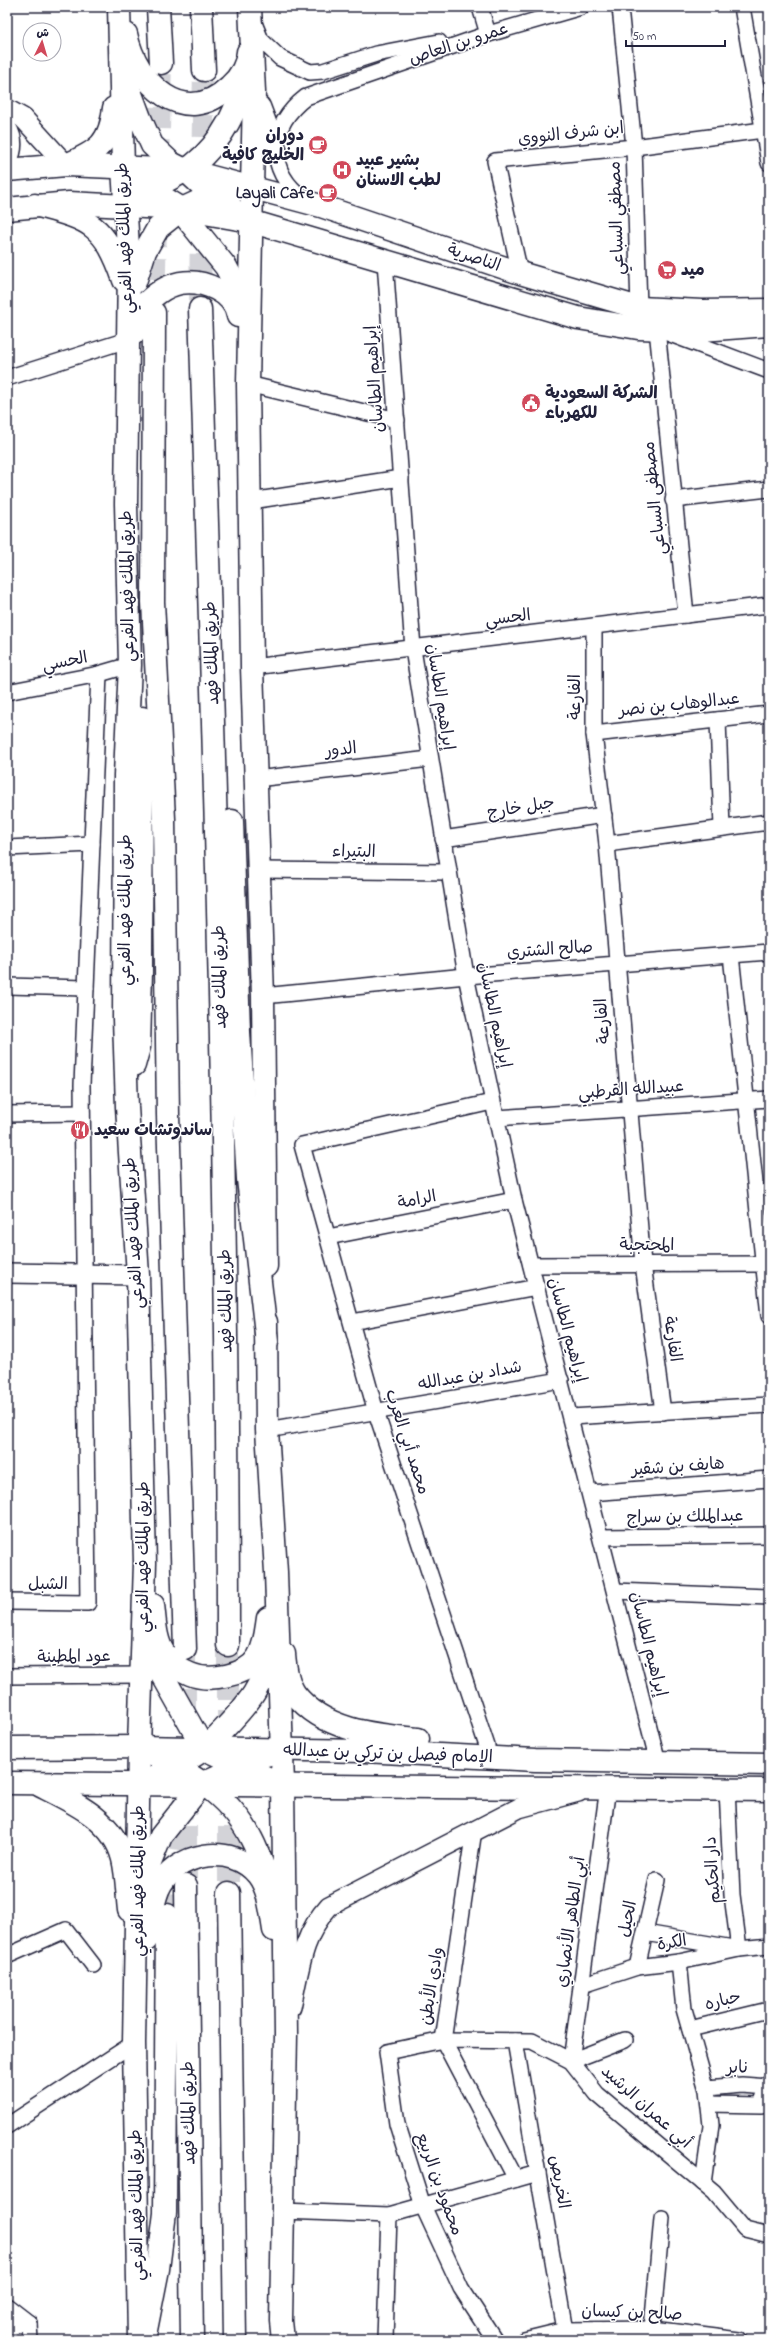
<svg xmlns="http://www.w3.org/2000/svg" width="776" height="2347" font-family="'Indie Flower','Playpen Sans Arabic',sans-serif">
  <rect width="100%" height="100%" fill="#fff"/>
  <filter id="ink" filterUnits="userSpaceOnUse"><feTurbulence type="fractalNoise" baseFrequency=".025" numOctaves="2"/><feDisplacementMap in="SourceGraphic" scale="8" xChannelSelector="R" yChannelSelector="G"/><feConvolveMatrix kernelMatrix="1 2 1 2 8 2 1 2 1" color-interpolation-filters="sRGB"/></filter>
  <g filter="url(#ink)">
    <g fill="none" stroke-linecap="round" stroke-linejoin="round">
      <path stroke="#d3d3d8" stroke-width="22" stroke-dasharray="22 11" stroke-linecap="butt" d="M167,1915l17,-115"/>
      <g stroke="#d3d3d8" stroke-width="22" stroke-dasharray="22 11" stroke-linecap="butt">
        <path d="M158,162l3,-99"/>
        <path d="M202,170l2,-100"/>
        <path d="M200,309l1,-85"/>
        <path d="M154,312l2,-87"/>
        <path d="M228,1645v93"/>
        <path d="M185,1655v67"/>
        <path d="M186,1793v87"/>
        <path d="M229,1794v99"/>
      </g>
      <g stroke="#22223b" stroke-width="18">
        <g id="minor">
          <path d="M480,7l8,27"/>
          <path d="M620,7l14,140 5,161"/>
          <path d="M742,7l27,156"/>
          <path d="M254,23l7,17 19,18 30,14 13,-1 53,-17 63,-12"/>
          <path d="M304,199c-39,-29 -36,-73 2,-102l179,-62 96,-28"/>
          <path d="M385,261l28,388 53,327 48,224 144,562"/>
          <path d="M520,273l-25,-112 139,-14 129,-17"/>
          <path d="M7,378l120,-38"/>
          <path d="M248,384l149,36"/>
          <path d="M673,500l96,-11"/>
          <path d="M251,501l150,-23"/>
          <path d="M686,615l-29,-286 112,42"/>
          <path d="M594,626v108l13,110 36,420 20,148"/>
          <path d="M252,667l517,-62"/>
          <path d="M7,692l92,-18 31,-9"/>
          <path d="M718,720l4,108"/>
          <path d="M594,734l175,-20"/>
          <path d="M256,779l174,-20"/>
          <path d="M443,839l161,-24"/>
          <path d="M607,844l162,-22"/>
          <path d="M7,848l85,-4"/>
          <path d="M259,870l190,2"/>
          <path d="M731,955l38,361"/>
          <path d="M7,986l79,2"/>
          <path d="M263,996l203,-20 303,-24"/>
          <path d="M7,1114l75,-1"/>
          <path d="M496,1118l273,-19"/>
          <path d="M328,1237l186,-37"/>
          <path d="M531,1265l232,-1"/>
          <path d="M352,1322l185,-35"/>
          <path d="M571,1417l198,-12"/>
          <path d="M267,1430l294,-50"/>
          <path d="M590,1493l179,-14"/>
          <path d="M601,1537l168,-2"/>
          <path d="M615,1591l154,6"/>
          <path d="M7,1602l81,1 -6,-518 17,-411"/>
          <path d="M7,1676l134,-1"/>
          <path d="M487,1746l-111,-334 -74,-267 190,-43"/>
          <path d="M608,1787l-37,274 54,-21"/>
          <path d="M474,1830l-31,210 73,139"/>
          <path d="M645,1933l94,16 -7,-54 -5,-106"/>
          <path d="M7,1956l59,-26 27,35"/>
          <path d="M679,1962l5,47 23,81 4,35 -8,58"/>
          <path d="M637,1967l20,-87"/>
          <path d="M582,1985l55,-18 42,-5 60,-13 30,-3"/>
          <path d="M690,2029l74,-18"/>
          <path d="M515,2041l50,289"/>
          <path d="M707,2088l35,-3 27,2"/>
          <path d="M709,2104l52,1 8,-23"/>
          <path d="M7,2126l127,-83"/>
          <path d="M282,2211l107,4 149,-42"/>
          <path d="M7,2306l22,17 1,17"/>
          <path d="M7,2327l22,-4"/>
          <path d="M652,2329l10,-111"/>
          <path d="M385,2340l4,-125"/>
          <path d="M495,2340l-34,-52 -38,-82 -26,-82 -10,-72 56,-12 89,1 39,20 26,33 117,98 31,37 24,6"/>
          <path d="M524,2340l41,-10 87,-1 88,11"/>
        </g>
      </g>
      <g stroke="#22223b" stroke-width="22">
        <g id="tertiary">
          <path d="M7,109l16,9 43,47"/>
          <path d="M7,128c7,12 6,22 0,34"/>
          <path d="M7,1273l131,2"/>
          <path d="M291,2007c8,-36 11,-72 38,-101l190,-98 59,-16"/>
        </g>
      </g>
      <g stroke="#22223b" stroke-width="25">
        <g id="secondary">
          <path d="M7,170l59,-5 119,5 136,36 199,67 119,35 63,3 67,-1"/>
          <path d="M7,209l62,-6 113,6 68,12 328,97 60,10 64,2 67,-5"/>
          <path d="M284,1654c1,12 4,30 11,40 29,37 80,41 123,45"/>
          <path d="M7,1748l132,-1 225,4 171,9 234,4"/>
          <path d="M7,1783l762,7"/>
          <path d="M41,1786c32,16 73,34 82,73 4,16 4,35 6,51"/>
        </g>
      </g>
      <g stroke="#22223b" stroke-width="25">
        <g id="primary">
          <path d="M119,7l4,161 6,95 -3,241 4,161 -5,110 -1,244 3,88 11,168 7,288 -6,184 -5,296 5,297"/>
          <path d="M250,7l4,85 -6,292 4,283 11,329 3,270"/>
          <path d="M126,34c10,49 58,97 104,52 10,-9 17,-21 18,-34"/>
          <path d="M127,83l13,35 12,27 19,18 14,7 27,25 38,26"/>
          <path d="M259,107l16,42"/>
          <path d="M66,165c32,-14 44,-21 48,-57"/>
          <path d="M123,168l36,27 23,14 6,11 38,47 17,32 1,12"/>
          <path d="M140,195c17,-10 37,-18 53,-30 32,-25 43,-56 56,-93"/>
          <path d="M35,205c55,15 69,18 89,75"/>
          <path d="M135,282l10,-31 13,-23 24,-19 30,-14 40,-8"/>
          <path d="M133,334c2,-8 3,-18 7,-24 9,-12 25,-24 40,-27 23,-4 54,9 58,33"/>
          <path d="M134,1065l5,-18 2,-75 1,-254"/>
          <path d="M266,1322l1,108 9,142 7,213 3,249 -5,287 2,19"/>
          <path d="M153,1605c2,15 2,35 11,48 6,9 16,17 26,21 19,8 57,2 68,-17 7,-11 8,-26 10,-39"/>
          <path d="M151,1644l3,16 50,89 79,36"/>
          <path d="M139,1747c44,22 89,45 112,91 7,13 12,28 17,42"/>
          <path d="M138,1784c22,-10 45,-20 65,-34 7,-6 13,-13 20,-20 25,-26 42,-45 47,-82"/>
          <path d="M148,1883l2,-20 11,-27 42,-53 53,-25 24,-7"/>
          <path d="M146,1940c4,-16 6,-35 12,-50 16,-38 74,-48 100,-15 11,14 13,37 16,55"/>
        </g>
      </g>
      <g stroke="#22223b" stroke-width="25">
        <path id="trunk" d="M144,2340l14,-71 7,-56 2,-298"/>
      </g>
      <g stroke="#22223b" stroke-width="25">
        <g id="motorway">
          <path d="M158,7l3,56"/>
          <path d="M201,7l3,63"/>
          <path d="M200,309c15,445 28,891 28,1336"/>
          <path d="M154,313l-1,289 11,217 4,296 17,534"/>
          <path d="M232,821l7,211 9,147 19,163"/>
          <path d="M186,1886l6,454"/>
          <path d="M229,1893l6,447"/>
        </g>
      </g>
      <use href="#minor" stroke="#fff" stroke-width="15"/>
      <use href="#tertiary" stroke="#fff" stroke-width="19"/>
      <use href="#secondary" stroke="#fff" stroke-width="22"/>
      <use href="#primary" stroke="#fff" stroke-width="22"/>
      <use href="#trunk" stroke="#fff" stroke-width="22"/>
      <use href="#motorway" stroke="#fff" stroke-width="22"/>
    </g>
  </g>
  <defs>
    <g id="cafe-disc" transform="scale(1)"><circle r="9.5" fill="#d1495b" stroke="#fff"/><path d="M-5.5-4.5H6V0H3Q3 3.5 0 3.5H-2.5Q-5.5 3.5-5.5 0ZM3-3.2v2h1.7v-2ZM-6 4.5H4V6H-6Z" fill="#fff"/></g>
    <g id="hospital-disc" transform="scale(1)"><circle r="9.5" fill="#d1495b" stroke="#fff"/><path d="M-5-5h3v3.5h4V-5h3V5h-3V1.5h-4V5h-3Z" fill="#fff"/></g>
    <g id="supermarket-disc" transform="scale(1)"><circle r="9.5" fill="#d1495b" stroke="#fff"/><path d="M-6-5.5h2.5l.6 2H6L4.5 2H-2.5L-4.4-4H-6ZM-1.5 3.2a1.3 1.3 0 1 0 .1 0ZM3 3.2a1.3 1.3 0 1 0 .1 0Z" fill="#fff"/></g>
    <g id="civic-disc" transform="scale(1)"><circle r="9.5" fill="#d1495b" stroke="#fff"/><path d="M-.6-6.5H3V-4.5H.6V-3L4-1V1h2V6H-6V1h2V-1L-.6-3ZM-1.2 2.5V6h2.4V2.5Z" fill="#fff"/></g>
    <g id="restaurant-disc" transform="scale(1)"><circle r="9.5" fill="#d1495b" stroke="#fff"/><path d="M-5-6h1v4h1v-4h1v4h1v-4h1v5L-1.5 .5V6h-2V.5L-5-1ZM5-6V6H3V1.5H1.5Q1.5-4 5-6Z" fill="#fff"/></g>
  </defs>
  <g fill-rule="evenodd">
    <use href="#cafe-disc" x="318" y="145"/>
    <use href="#hospital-disc" x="342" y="170"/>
    <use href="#cafe-disc" x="328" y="193"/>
    <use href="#supermarket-disc" x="667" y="270"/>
    <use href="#civic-disc" x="531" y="403"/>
    <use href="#restaurant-disc" x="80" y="1130"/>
  </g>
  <g text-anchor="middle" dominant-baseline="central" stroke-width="3" stroke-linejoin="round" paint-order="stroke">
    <g font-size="17" fill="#22223b" stroke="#fff">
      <text transform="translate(459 44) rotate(-18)">عمرو بن العاص</text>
      <text transform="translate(571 134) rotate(-6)">ابن شرف النووي</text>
      <text transform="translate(617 218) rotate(-92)">مصطفي السباعي</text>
      <text transform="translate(125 238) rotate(-92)">طريق الملك فهد الفرعي</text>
      <text transform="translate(474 258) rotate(19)">الناصرية</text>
      <text transform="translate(375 379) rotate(-94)">إبراهيم الطاسان</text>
      <text transform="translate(655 498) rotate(-96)">مصطفى السباعي</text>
      <text transform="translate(128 586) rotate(-91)">طريق الملك فهد الفرعي</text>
      <text transform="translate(508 618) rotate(-7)">الحسي</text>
      <text transform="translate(212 653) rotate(-92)">طريق الملك فهد</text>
      <text transform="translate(65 662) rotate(-11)">الحسي</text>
      <text transform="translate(440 697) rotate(81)">إبراهيم الطاسان</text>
      <text transform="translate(575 697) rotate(-90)">الفارعة</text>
      <text transform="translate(679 705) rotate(-6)">عبدالوهاب بن نصر</text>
      <text transform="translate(341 750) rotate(-6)">الدور</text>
      <text transform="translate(521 808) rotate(-9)">جبل خارج</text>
      <text transform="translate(354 852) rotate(1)">البتيراء</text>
      <text transform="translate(125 910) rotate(-90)">طريق الملك فهد الفرعي</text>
      <text transform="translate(550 950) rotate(-4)">صالح الشتري</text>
      <text transform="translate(220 977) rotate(-91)">طريق الملك فهد</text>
      <text transform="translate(494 1015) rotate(78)">إبراهيم الطاسان</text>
      <text transform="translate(603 1021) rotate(-94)">الفارعة</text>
      <text transform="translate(631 1090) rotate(-4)">عبيدالله القرطبي</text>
      <text transform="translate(417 1200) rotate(-11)">الرامة</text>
      <text transform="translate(134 1233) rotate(-93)">طريق الملك فهد الفرعي</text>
      <text x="647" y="1245">المحتجبة</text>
      <text transform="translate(226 1301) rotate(-91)">طريق الملك فهد</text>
      <text transform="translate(567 1330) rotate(75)">إبراهيم الطاسان</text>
      <text transform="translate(672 1339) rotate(82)">الفارعة</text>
      <text transform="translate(470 1376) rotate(-10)">شداد بن عبدالله</text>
      <text transform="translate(407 1442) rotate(72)">محمد أبي العرب</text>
      <text transform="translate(678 1467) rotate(-4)">هايف بن شقير</text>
      <text transform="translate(685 1517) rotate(-1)">عبدالملك بن سراج</text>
      <text transform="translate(143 1557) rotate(-90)">طريق الملك فهد الفرعي</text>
      <text x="48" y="1584">الشبل</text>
      <text transform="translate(648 1644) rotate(76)">إبراهيم الطاسان</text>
      <text transform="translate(74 1657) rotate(-1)">عود المطينة</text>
      <text transform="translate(388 1754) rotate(2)">الإمام فيصل بن تركي بن عبدالله</text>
      <text transform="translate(713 1870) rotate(-94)">دار الحكيم</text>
      <text transform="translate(138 1881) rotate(-90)">طريق الملك فهد الفرعي</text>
      <text transform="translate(628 1919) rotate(-78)">الحيل</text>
      <text transform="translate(571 1922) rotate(-82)">أبي الطاهر الأنصاري</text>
      <text transform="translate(672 1943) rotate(-9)">الكرة</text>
      <text transform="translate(432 1986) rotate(-81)">وادي الأبطن</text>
      <text transform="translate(723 2001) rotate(-14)">حباره</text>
      <text transform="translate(737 2068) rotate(-1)">نابر</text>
      <text transform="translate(646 2107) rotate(42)">أبي عمران الرشيد</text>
      <text transform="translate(189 2113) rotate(-91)">طريق الملك فهد</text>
      <text transform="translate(559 2182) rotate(80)">الخريص</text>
      <text transform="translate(439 2184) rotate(70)">محمود بن الربيع</text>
      <text transform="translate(137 2205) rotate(-91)">طريق الملك فهد الفرعي</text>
      <text transform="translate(632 2313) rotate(2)">صالح بن كيسان</text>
    </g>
    <g font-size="17" font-weight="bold" fill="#22223b" stroke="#fff" text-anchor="start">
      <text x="304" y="135" text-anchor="end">دوران<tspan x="304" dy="20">الخليج كافية</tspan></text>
      <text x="356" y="160">بشير عبيد<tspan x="356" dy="20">لطب الاسنان</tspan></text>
      <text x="314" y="193" text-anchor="end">Layali Cafe</text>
      <text x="681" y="270">ميد</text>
      <text x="545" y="393">الشركة السعودية<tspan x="545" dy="20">للكهرباء</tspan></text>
      <text x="94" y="1130">ساندوتشات سعيد</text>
    </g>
  </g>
  <rect width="776" height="2347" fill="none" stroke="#fff" stroke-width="24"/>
  <rect x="12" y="12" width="752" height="2323" fill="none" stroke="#22223b" stroke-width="1.5" filter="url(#ink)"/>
  <g transform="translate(42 42) rotate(5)"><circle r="19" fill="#ffffff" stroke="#a7a7b1"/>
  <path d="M0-3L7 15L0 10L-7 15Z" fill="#d1495b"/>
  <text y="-6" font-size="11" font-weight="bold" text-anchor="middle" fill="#22223b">ش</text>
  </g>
  <path d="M626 40v6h99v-6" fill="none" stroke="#22223b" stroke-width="2"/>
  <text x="632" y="40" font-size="12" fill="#22223b" stroke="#ffffff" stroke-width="3" paint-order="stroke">50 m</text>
</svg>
